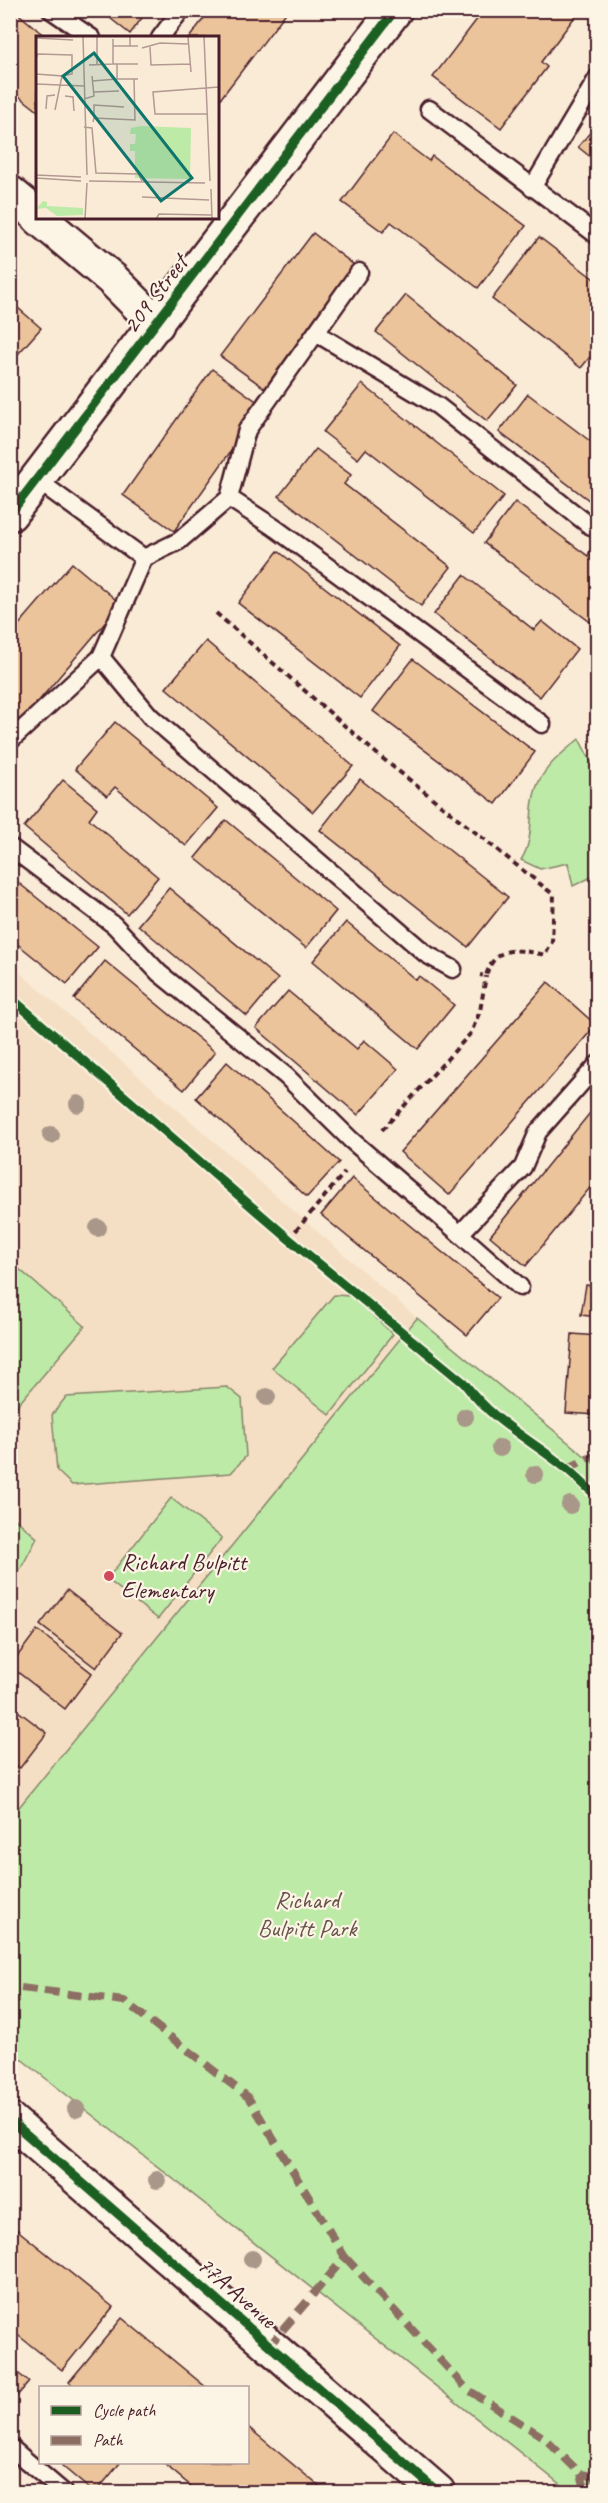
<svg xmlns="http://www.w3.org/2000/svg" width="608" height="2503" font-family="Caveat,sans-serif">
  <rect width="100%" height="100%" fill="#f9ebd6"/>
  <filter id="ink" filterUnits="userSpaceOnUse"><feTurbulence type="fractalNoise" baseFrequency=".0167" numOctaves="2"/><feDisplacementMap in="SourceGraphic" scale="12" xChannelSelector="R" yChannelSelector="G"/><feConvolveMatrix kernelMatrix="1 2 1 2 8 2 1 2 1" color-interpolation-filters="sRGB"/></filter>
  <g filter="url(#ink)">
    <path fill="#f5dfc4" d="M11,965l406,353 -406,499z"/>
    <g fill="#beeaa7" stroke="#848469" stroke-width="1.5">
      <path d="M579,739l18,34 1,101 -25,12 -5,-23 -28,6 -19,-9c14,-21 7,-46 14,-68 6,-23 26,-38 44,-53z"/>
      <path d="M11,1262l74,64 -74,87z"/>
      <path d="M334,1295l17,1 42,38 -63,81 -58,-47z"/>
      <path d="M417,1318l180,148 1,1008 -16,18h-12l-559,-441v-234z"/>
      <path d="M227,1387l15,12 4,57 -15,17 -159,12 -15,-14 -5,-56 14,-18z"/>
      <path d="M171,1498l51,40 -64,81 -51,-40z"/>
      <path d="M11,1515l26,23 -26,49z"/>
    </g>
    <g fill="#ebc49b" stroke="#4a1f2b" stroke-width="1.5">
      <path d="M10,10h4l33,28h-9v73l-28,-22z"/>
      <path d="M100,10h48l-18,24z"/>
      <path d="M210,10h78l-70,92v-64h-29z"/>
      <path d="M484,10h96l-39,52 6,5 -46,61 -68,-51z"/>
      <path d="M598,123v40l-20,-16z"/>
      <path d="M393,134l36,27 3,-5 94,70 -48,62 -87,-66 -8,10 -41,-30z"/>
      <path d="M313,233l45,35 -88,124 -50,-36z"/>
      <path d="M539,237l59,45v65l-17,21 -89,-69z"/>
      <path d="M406,295l111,90 -30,36 -111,-89z"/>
      <path d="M10,301l31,27 -31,35z"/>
      <path d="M212,369l51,37 -89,125 -51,-36z"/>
      <path d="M362,384l142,112 -30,37 -108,-84 -8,10 -35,-27z"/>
      <path d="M528,394l70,53v60l-99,-75z"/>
      <path d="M316,449l35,26 -7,9 107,83 -30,39 -142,-110z"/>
      <path d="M515,502l73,54 2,-5 8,6v61l-5,6 -109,-81z"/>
      <path d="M278,551l122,95 -40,52 -122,-95z"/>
      <path d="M72,563l49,41 -101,119 -10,-9v-79z"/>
      <path d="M464,575l70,55 8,-9 35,28 -37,48 -106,-83z"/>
      <path d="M206,641l147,125 -40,46 -147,-124z"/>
      <path d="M413,659l122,93 -39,52 -123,-93z"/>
      <path d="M115,722l103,86 -32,38 -71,-59 -8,9 -32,-27z"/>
      <path d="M360,779l148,118 -40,50 -148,-117z"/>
      <path d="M63,780l34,28 -8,11 69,58 -31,37 -103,-87z"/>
      <path d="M226,820l110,91 -30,37 -111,-90z"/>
      <path d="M10,876l88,71 -31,37 -57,-46z"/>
      <path d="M169,888l109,91 -31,37 -109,-91z"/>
      <path d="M346,922l70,58 3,-4 35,29 -36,44 -105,-88z"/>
      <path d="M105,961l110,91 -31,38 -110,-91z"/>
      <path d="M548,982l48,43 -147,170 -49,-43z"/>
      <path d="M288,991l69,58 7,-9 34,29 -40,46 -102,-87z"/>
      <path d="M227,1062l112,100 -32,35 -111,-99z"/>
      <path d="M598,1103v75l-72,88 -36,-30z"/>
      <path d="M352,1178l146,120 -31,37 -146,-120z"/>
      <path d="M586,1285l12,2v30l-17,-2z"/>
      <path d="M572,1334l26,2v79l-32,-2z"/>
      <path d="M67,1590l55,43 -26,35 -56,-43z"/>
      <path d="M37,1630l55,43 -27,36 -55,-43z"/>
      <path d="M10,1705l37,28 -27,35 -10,-7z"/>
      <path d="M10,2224l103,83 -51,63 -52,-41z"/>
      <path d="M122,2318l85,70h-131l-7,-6z"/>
      <path d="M10,2367l19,15 -19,22z"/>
      <path d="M248,2427l78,65h-128l-36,-30h86z"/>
      <path d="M65,2462h55v1l-24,29h-3l-31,-26z"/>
    </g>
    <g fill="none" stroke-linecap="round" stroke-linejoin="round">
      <g stroke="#4a1f2b" stroke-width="21">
        <g id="lane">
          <path d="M51,10l41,28"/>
          <path d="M160,38l21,-28"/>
          <path d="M429,109l169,127"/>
          <path d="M532,188l66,-111"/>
          <path d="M316,333l122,73 151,119 9,4"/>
          <path d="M37,480l107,78 35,-17 50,-43 18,-68 112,-158"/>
          <path d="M229,498l46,30 267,196"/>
          <path d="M101,657l43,-99"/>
          <path d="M10,741l91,-84 49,59 276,238 27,15"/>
          <path d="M10,847l104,78 45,48 127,103 65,64 109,94 63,-67 15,-35 60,-68"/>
          <path d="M460,1234l60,53"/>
          <path d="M10,2447l53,45"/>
        </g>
      </g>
      <g stroke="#4a1f2b" stroke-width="38">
        <g id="secondary">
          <path d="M10,193l28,23"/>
          <path d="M39,218l73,61 45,45"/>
          <path d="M10,514l385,-504"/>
          <path d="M10,2120l428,372"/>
        </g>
      </g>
      <g stroke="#4a1f2b" stroke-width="4" stroke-dasharray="6 4.5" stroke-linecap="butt">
        <path d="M216,613l161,141 177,141 -2,47 -7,13c-27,-6 -50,-11 -59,21l-6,-1"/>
        <path d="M382,1130l89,-97 9,-22 6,-35"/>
        <path d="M289,1239l56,-67"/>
      </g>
      <use href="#lane" stroke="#fcf5e5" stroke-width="16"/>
      <use href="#secondary" stroke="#fcf5e5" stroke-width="33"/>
      <g stroke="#8d6e63" stroke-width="8" stroke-dasharray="15 8" stroke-linecap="butt">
        <path d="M566,1469l32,-15"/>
        <path d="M21,1988l103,13 124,96 97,160 -76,89"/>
        <path d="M345,2257l122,132 76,48 38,37 17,3"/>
        <path d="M581,2474l5,18"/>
      </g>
      <g stroke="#fcf5e5" stroke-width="13">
        <g id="cycleway">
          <path d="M10,514l385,-504"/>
          <path d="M10,997l279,242 175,144c30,40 66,56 103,86 11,9 20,19 31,28"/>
          <path d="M10,2120l428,372"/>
        </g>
      </g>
      <use href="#cycleway" stroke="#1b5e20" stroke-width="9"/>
    </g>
    <g fill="#a99789">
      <circle cx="78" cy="1104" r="9"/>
      <circle cx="51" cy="1135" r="9"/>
      <circle cx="98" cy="1228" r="9"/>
      <circle cx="267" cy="1397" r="9"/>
      <circle cx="465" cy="1417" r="9"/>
      <circle cx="500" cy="1448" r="9"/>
      <circle cx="535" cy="1474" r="9"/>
      <circle cx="570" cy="1505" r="9"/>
      <circle cx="76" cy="2109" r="9"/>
      <circle cx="157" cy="2180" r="9"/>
      <circle cx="252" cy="2259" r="9"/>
    </g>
  </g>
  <circle fill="#d1495b" stroke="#fcf5e5" stroke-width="2" cx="109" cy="1576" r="6"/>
  <g text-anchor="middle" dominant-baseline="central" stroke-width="4.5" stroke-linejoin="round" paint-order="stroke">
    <g font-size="24" fill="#4a1f2b" stroke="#fcf5e5">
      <text transform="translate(155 294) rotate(-53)">209 Street</text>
      <text transform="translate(237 2292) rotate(41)">77A Avenue</text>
    </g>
    <g font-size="24" fill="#4a1f2b" stroke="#fcf5e5" text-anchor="start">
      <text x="121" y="1562">Richard Bulpitt<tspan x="121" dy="28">Elementary</tspan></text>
    </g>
    <g font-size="24" fill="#67524a" stroke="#fcf5e5">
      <text x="307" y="1900">Richard<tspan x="307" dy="28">Bulpitt Park</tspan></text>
    </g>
  </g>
  <g transform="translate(36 36)">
    <rect width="183" height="183" fill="#f9ebd6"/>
    <path d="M105,90l50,2 -1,51 -55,-1v-27h-5v-7h5l1,-10h-6l1,-6zM7,165l4,1v4l36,2v7l-26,1 -11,-8 -10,1z" fill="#beeaa7"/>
    <path fill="none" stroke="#b39992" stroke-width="1.5" d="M47,0l4,139M61,0v29M94,0v10h8M168,0l6,145M152,1l3,35M0,2l37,2M77,3v7h17M77,10v18h25M114,11l1,18 40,-1M106,12l18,-5 28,1M0,22l2,-4 34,1v19l-10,2M81,28v15h21M53,29l24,-1M0,38l26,2 -7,34M56,45l25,-2M0,48l48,2M58,56l25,-1M29,60l8,1 1,14M48,63l10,-3 -2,-20M10,73l1,-13 8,-1M171,78h-52l-2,-22 66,-5M58,82v-13l30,2M57,86l1,-4 41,2 -1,-41M48,91l8,1 4,45 42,1 4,7M0,139l45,2M0,142l45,3M53,145l116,2M175,153l1,30M106,161l67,3M49,183l2,-36M120,183l3,-5 53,1"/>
    <path fill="#0f766e" fill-opacity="0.15" stroke="#0f766e" stroke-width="3" d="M58,17l98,125 -31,23 -98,-125z"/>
    <rect width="183" height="183" fill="none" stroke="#4a1f2b" stroke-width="3"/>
  </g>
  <rect width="608" height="2503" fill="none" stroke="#fcf5e5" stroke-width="36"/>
  <rect x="18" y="18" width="572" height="2467" fill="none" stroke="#4a1f2b" stroke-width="2" filter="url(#ink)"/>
  <rect x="39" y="2386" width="210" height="78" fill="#fcf5e5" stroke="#b59f9b" stroke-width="1.5"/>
  <rect x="51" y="2406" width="30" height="9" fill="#1b5e20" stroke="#b59f9b" stroke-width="1.5"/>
  <text x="93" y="2416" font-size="18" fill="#4a1f2b">Cycle path</text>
  <rect x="51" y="2436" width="30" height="9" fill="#8d6e63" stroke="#b59f9b" stroke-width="1.5"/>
  <text x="93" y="2446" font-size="18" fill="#4a1f2b">Path</text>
</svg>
